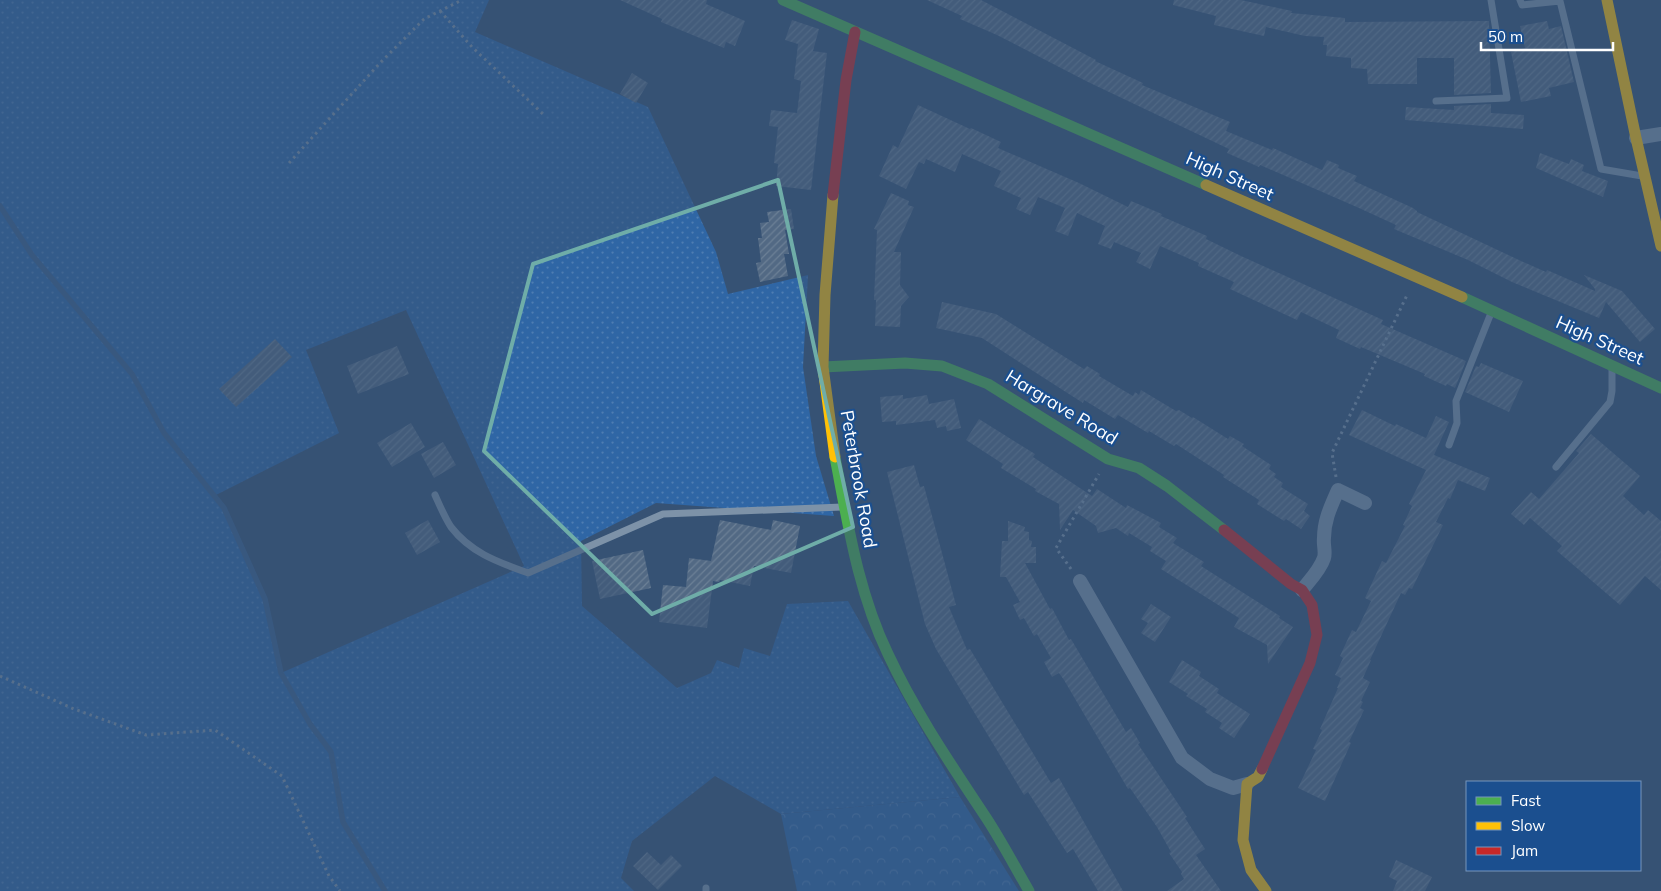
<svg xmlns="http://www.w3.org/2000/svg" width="1661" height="891" font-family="Mulish,sans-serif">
  <defs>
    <pattern id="grass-dots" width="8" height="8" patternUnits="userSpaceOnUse" patternTransform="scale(1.25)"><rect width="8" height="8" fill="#2f66a5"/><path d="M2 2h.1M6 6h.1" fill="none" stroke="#4e7db2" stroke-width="1.8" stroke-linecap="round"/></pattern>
    <pattern id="forest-crowns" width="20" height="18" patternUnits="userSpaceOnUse" patternTransform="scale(1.25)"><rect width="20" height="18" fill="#2f66a5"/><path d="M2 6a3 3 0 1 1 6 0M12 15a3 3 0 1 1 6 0" fill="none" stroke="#4e7db2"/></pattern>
    <pattern id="building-hatch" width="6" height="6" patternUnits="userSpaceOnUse" patternTransform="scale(1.25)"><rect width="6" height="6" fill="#526984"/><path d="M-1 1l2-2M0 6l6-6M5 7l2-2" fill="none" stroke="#6c8096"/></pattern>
  </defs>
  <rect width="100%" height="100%" fill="#365274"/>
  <path fill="url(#grass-dots)" fill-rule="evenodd" d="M0,0h489l-14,32 173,75 68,145 12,42 80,-19 -5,92 13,89 18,60 -178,-13 -75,38 1,65 95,82 34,-15 6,-13 22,8 5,-20 26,8 17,-52 61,-3 112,196 -179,17 -66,-38 -83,65 -11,37 13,13h-634zM406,310l118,256 -243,107 -16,-74 -41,-91 -10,-12 125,-63 -33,-83z"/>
  <path fill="url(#forest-crowns)" d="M960,797l59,94h-222l-16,-77z"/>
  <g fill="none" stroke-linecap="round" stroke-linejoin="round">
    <path stroke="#3b618d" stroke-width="5.5" d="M0,206l32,49 100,119 32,59 60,75 41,91 16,74 29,51 21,28 12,70 42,69"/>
  </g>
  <g fill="url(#building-hatch)">
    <path d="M620,0h87l-1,4 39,17 -10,25 -9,-4 -2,6 -63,-26 1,-3z"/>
    <path d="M927,0h54l115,60 -1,1 48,22 -1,2 88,37 -4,9 46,19 1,-2 49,22 5,-10 12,5 -1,3 19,8 -3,5 59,27 4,3v1l104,49 25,11 1,-2 48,21v-2l-11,-14 38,16 33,38 -15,13 -34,-40 -7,16 -87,-36 -44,-22 -74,-31 2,-4 -37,-17 -99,-43 -1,2 -32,-14 2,-4 -141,-67 -91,-47 -37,-16 2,-3z"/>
    <path d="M1174,0h67l51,11 -1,2 54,5v4l144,-1 2,72 -37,2v-37h-37v26h-49l-1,-15 -16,-1v-10l-25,-2 1,-11h-4l1,-8 -19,-1 -39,-9 -2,9 -50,-11 2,-9 -43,-11z"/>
    <path d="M792,20l27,9 -6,22 14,2 -16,137 -35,-4 2,-22 -4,-1 4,-36 -9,-1 2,-16 26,3 4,-32 -7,-2 4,-35 -13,-4z"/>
    <path d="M1547,21l2,8 12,-3 13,56 -25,6 2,8 -30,6 -10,-50 14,-4 -5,-22z"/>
    <path d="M632,73l16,10 -12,20 -16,-9z"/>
    <path d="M1491,104v9l33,2 -1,14 -118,-9 1,-13 48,3v-4z"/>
    <path d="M918,105l52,24 1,-1 30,14 -3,6 81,35 49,24 3,-6 31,13 -1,2 46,20 -1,3 35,17 142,64 -2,4 85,37 -11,27 -8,-4 -1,2 -22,-10 1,-2 -64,-27 -1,2 -24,-11 3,-8 -38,-18 -4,8 -67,-31 4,-7 -36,-16 1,-3 -39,-17 -10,23 -14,-7 5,-9 -27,-11 -3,7 -13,-5 7,-18 -28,-13 -9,23 -13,-5 10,-23 -27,-11 -8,18 -14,-6 5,-11 -27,-12 7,-15 -39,-17 -7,18 -29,-13 -2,5 -5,-2 -13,27 -27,-13 14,-31 5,3z"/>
    <path d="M1540,153l29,11 2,-5 13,6 -2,6 26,10 -5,16 -67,-29z"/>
    <path d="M891,193l18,8 -1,4 6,2 -20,45h7l-1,33 9,12 -8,9 -1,21 -25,-1 1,-26h-2l3,-70 -3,-1z"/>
    <path d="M791,209l3,20 -9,1 4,24h-5l4,22 -28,6 -4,-19 5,-1 -3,-24h4l-2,-15 9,-1 -2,-10z"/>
    <path d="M942,302l54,12 88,55 3,-3 13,8 -1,2 34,20 2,-4 4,3 2,-5 35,21 3,-1 13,8 1,-1 35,22 2,-3 14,8 -2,2 29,19 -2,4 7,5 -2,3 9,6 -2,4 27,17 -4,7 6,5 -9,13 -15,-10 -2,2 -27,-17 2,-4 -36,-23 1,-2 -48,-31 -2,2 -25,-15 -1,2 -30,-18 -3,4 -31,-19 -1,3 -101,-65 -46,-10z"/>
    <path d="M275,339l17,18 -56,50 -17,-18z"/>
    <path d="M397,346l12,28 -51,20 -11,-28z"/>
    <path d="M1481,363l42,18 -14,31 -44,-20 11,-26 3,1z"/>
    <path d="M903,395v4l24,-4 2,9 25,-5 7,29 -14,3 -1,-5 -9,2 -2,-8 -39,5v-4l-14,1 -2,-25z"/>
    <path d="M1362,410l33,16 1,-2 30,14 10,-22 13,6 -15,33 56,23 -5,13 -27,-11 -8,19 -2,-1 -12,24 7,3 -17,35 -14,29 -3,-1 -4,7 -4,-2 -31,67h1l-8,18 7,4 -9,19 2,1 -3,6 4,2 -15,32 2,1 -26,58 -27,-13 18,-38 -3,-1 9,-19 -2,-1 18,-41h-1l4,-10 -6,-3 8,-17 -3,-2 12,-26 4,2 15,-31 -6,-3 17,-37 4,2 19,-37 -2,-1 9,-19 -3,-2 17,-34 -77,-35z"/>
    <path d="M979,419l56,35 -2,3 59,39 5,-7 29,19 1,-3 34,18 -2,4 18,11 -4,5 31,19 -3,4 79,50 -1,2 14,9 -25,37 -1,-19 -33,-18 5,-9 -78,-49 5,-8 -16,-10 2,-4 -23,-14 -1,3 -12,-8 -18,5 -2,-7 -23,-16 -13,20 -1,-26 -24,-13 1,-2 -35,-21 2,-4 -37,-24z"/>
    <path d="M411,423l14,24 -33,20 -15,-24z"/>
    <path d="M1591,434l49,42 -17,20 21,19 4,-5 13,11v69l-16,-14 -25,29 -63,-54 5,-5 -32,-28 -6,7 -13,-11 20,-22 8,7 40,-46 -3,-2z"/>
    <path d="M443,442l13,23 -22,13 -13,-24z"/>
    <path d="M914,465l6,22 4,-1 32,119 -7,2 18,43 3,-1 81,134 8,-5 64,113h-25l-25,-42 -6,4 -39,-61 -4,3 -88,-146 -11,-25 -38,-152z"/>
    <path d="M428,520l12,22 -23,13 -12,-22z"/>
    <path d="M720,520l51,10 2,-10 27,6 -9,47 -37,-7 -4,20 -30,-6 -1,2 -6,-1 -6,47 -48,-6 4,-37 23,2 3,-29 22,3z"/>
    <path d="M1008,521l17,6 -1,4 5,1v8l3,1 -1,6h5v16h-11l25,46 2,-1 17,32 2,-1 55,93 5,-4 9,15 -2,1 49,73 -2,1 20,31 -9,6 25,36h-54l17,-12 -3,-5 1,-2 -13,-19 2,-1 -14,-25 -27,-39 -2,1 -64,-109 -5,-7 -7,4 -8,-15 7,-4 -14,-24 -3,2 -10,-18 -4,2 -7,-15 7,-3 -14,-25h-6l2,-36h6z"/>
    <path d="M643,550l8,38 -51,11 -8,-38z"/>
    <path d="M1151,604l20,13 -16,25 -14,-9 7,-10 -7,-4z"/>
    <path d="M1182,660l19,12 -2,4 20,13 -2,4 33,21 -16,24 -15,-10 3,-5 -17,-11 2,-3 -21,-13 2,-2 -19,-12z"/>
    <path d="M647,852l14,13 10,-10 11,11 -24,24 -25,-24z"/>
    <path d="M1396,860l36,17 -7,14h-32l4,-10 -8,-4z"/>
  </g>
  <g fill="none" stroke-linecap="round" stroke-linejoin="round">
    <g stroke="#7d92a8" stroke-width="3" stroke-dasharray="2.5 4" stroke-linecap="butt">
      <path d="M440,11l32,36 71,67"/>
      <path d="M289,163l91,-100 44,-44 38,-19"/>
      <path d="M1336,477l-4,-24 76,-160"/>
      <path d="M1071,569l-15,-21 43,-74"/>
      <path d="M0,676l74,33 72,26 69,-5 67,46 47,100 11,15"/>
    </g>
    <g stroke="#7d92a8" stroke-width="7">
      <path d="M1520,0l2,5 38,-4 41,168 41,7"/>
      <path d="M1436,101l71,-3 -16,-98"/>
      <path d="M1449,445l8,-22 -1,-22 35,-88"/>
      <path d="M1556,467l54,-65 2,-11v-23"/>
      <path d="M435,495c5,11 10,23 16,32 20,26 47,35 77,46l135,-59 179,-7"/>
      <path d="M706,891v-3"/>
    </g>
    <g stroke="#7d92a8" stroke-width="14">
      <path d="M1636,138l25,-4"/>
      <path d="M1080,581l102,177 28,21 23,9 14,-4"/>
      <path d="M1302,590c8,-10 18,-20 22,-32 2,-6 -1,-13 0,-20 0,-18 7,-32 14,-48l27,13"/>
    </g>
    <g stroke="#4caf50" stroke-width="11">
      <path d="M783,0l423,185"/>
      <path d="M1462,297l199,91"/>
      <path d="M823,367l82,-4 37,3 46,18 120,75 31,9 28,18 57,44"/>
      <path d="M835,457c13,67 23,135 53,197 27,58 64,112 99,165 15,23 28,48 42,72"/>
    </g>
    <g stroke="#ffc107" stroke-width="11">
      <path d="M1607,0l29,138 25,108"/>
      <path d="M1206,185l256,112"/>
      <path d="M833,195l-8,100 -2,72 12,90"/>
      <path d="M1262,769l-4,8 -11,7 -4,56 8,30 15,21"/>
    </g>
    <g stroke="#c62828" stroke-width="11">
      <path d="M833,195l13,-115 9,-48"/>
      <path d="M1224,530l67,54 11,6 10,15 5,30 -7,28 -48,106"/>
    </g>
  </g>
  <path d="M0 0H1661V891H0ZM778,180l75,347 -201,87 -168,-163 49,-187z" fill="#365274" fill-opacity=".55" fill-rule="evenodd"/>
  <path fill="none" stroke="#6fada8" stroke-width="4" stroke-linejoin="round" d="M778,180l75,347 -201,87 -168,-163 49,-187z"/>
  <g text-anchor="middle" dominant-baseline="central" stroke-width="4.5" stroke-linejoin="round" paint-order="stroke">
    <g font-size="18" fill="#fff" stroke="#1b4f8f">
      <text transform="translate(1230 176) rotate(24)">High Street</text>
      <text transform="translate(1600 340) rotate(24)">High Street</text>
      <text transform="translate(1062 407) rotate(31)">Hargrave Road</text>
      <text transform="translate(859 479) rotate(80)">Peterbrook Road</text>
    </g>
  </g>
  <rect x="1466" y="781" width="175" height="90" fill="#1b4f8f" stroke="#7695bc"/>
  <rect x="1476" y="797" width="25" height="8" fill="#4caf50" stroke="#7695bc"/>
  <text x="1511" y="806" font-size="15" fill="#ffffff">Fast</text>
  <rect x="1476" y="822" width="25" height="8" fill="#ffc107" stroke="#7695bc"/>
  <text x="1511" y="831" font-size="15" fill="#ffffff">Slow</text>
  <rect x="1476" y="847" width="25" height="8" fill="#c62828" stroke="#7695bc"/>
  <text x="1511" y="856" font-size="15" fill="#ffffff">Jam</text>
  <path d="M1481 42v8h132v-8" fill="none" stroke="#ffffff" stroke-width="2.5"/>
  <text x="1488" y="42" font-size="15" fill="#ffffff" stroke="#1b4f8f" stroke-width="4" paint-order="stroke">50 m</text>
</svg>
